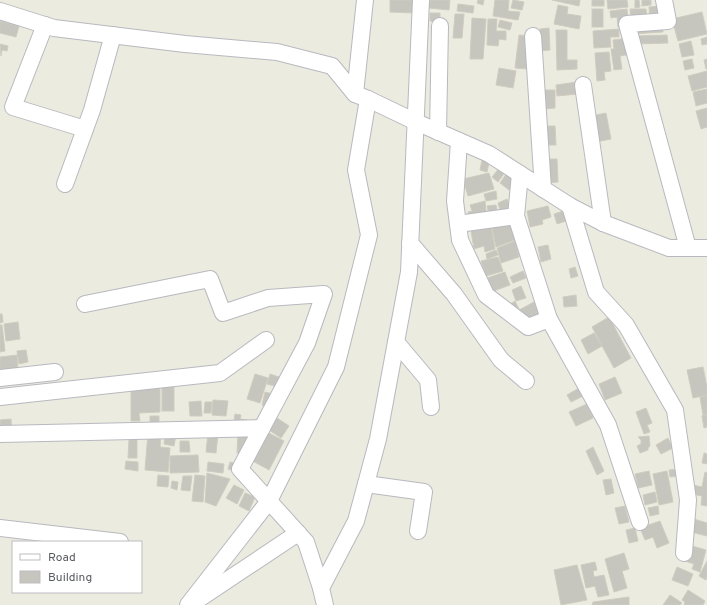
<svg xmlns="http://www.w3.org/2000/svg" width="707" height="605" font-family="Overpass,sans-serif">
  <rect width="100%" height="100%" fill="#ecebe0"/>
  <g fill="#c6c5be" stroke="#d0cdbf">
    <path d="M390,0h23v13l-23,-1z"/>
    <path d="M430,0h20l-1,10 -20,-2z"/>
    <path d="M478,0h6l-1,5 -6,-2z"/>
    <path d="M495,0h14l-1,11 12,1 -2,8 -25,-4z"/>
    <path d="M513,0l11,2 -2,8 -11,-2z"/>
    <path d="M552,0h28l-1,6z"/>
    <rect x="592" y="0" width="12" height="6"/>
    <path d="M607,0h20l1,7 -20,2z"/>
    <path d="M635,0h4l1,7 -5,1z"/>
    <path d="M642,0h9v5l-9,1z"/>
    <path d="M458,4l16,2 -1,7 -16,-2z"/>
    <path d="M558,5l10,2 -1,7 14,2 -2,13 -25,-5z"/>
    <path d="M662,6l1,14 -13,1 -1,-14z"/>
    <rect x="592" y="9" width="11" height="18"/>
    <path d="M627,9l1,11 -7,7h-3l-1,-10 -6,1 -1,-7z"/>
    <path d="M630,9h16l1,11 -16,1z"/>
    <path d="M702,12l5,22 -29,7 -6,-22z"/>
    <path d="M430,13h10v9l-10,-1z"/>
    <path d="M455,14h9l-2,24h-9z"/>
    <path d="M472,18l14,1 -3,40h-13z"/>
    <path d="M488,19h9l-1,12h10v9l-7,-1 -1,7 -11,-1z"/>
    <path d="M500,20l12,3 -2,7 -12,-3z"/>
    <path d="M0,21l19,5 -3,11 -16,-4z"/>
    <path d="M662,24l1,8 -31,2v-9z"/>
    <path d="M549,28l1,22 -9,1 -1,-22z"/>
    <path d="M619,29v8h-9l1,10 -17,1 -1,-17z"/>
    <path d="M556,30h11v30h10v9l-20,1z"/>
    <path d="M519,35l12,1 -4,33 -12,-1z"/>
    <path d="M667,35l1,8 -32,1 -1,-8z"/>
    <path d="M707,37v7l-5,1 -1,-6z"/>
    <path d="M629,38l3,16 -12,2 2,13 -8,1 -3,-21h3l-1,-9z"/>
    <path d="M691,41l3,14 -12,2 -3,-13z"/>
    <path d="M0,44l8,2 -1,5 -5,-1 -1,6z"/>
    <path d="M609,52l2,19 -7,1 1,8 -8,1 -2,-28z"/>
    <path d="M692,59l2,9 -9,2 -2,-9z"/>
    <path d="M707,59v10h-1l-2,-9z"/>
    <path d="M499,68l17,3 -3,17 -17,-3z"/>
    <path d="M707,71v16l-15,4 -4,-15z"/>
    <path d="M577,82l1,12 -21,2 -1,-11z"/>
    <path d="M707,89v14l-11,3 -3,-14z"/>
    <path d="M544,90h11v18l-11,1z"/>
    <path d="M707,108v19l-6,2 -5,-18z"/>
    <path d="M606,113l5,26 -15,3 -5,-26z"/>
    <path d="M545,126h10l1,19h-11z"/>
    <path d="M483,156l7,2 -3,14 -7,-2z"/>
    <path d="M546,159h11l1,23 -11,1z"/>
    <path d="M500,167l5,5 -7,10 -6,-5z"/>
    <path d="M489,173l5,16 -26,7 -5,-17z"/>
    <path d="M507,173l9,7 -7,10 -9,-7z"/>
    <path d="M496,191l1,8 -11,2 -2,-7z"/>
    <path d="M507,199l4,11 -10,4 -3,-11z"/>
    <path d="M485,201l2,18 -18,3 -1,-10 4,-1 -2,-6z"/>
    <path d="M496,205l3,12 -9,1 -3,-12z"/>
    <path d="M548,206l3,11 -9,3 1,4 -13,3 -3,-16z"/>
    <path d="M569,209l3,10 -15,5 -3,-10z"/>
    <path d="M510,223l5,17 -19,7 -4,-19z"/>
    <path d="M491,226l4,23 -10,3 -1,-6 -10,3 -3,-18z"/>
    <path d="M515,241l4,16 -18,6 -4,-15z"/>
    <path d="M548,245l3,14 -10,3 -3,-15z"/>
    <path d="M496,250l2,5 -11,4 -1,-5z"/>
    <path d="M498,257l5,14 -17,5 -5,-15z"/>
    <path d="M575,267l3,9 -7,2 -2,-9z"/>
    <path d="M523,271l3,7 -13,5 -3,-6z"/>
    <path d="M505,272l5,13 -19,7 -4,-14z"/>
    <path d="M521,286l5,12 -10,3 -4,-11z"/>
    <path d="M576,295l1,11 -13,1 -1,-10z"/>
    <path d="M515,301l4,8 -8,4 -4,-7z"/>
    <path d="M534,302l6,16 -14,4 -7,-12z"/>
    <path d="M0,314h2l1,8 -3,1z"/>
    <path d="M609,317l22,41 -17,10 -22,-41z"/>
    <path d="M18,322l2,17 -14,2 -2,-17z"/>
    <path d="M0,325h2l3,26 -5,1z"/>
    <path d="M594,333l8,13 -14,8 -7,-14z"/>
    <path d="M26,350l2,12 -9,2 -2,-13z"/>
    <path d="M17,355l1,15 -18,2v-15z"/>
    <path d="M703,367l4,20v8l-14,3 -6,-28z"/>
    <path d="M255,374l13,4 -8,25 -13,-4z"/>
    <path d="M270,374l15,5 -7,8 -11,-3z"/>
    <path d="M615,377l7,16 -17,7 -6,-16z"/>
    <rect x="162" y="382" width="12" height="29"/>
    <path d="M131,386h29v26l-21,1 1,8h-9z"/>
    <path d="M579,388l4,8 -12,6 -4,-7z"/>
    <path d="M265,392l8,2 -3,13 -8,-2z"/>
    <path d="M707,395v20h-4l-3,-18z"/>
    <path d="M213,400l15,1 -2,15 -14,-1z"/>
    <path d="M201,401l1,15h-12l-1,-14z"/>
    <path d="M205,402h7l-1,11h-7z"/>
    <path d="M587,404l6,14 -17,8 -7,-14z"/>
    <path d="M646,408l6,15 -5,2 3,7 -6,2 -8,-22z"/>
    <path d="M235,414l6,1 -1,4 7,1 -1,4 -13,3z"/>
    <path d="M703,415h4v12l-3,1 -2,-12z"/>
    <path d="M150,416h9v8l-9,5z"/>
    <path d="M274,416l15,10 -8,12 -15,-10z"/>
    <path d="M11,419l1,16 -11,1 -1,-16z"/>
    <path d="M267,432l17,9 -15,29 -18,-10z"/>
    <path d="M148,433l13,1 -1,13 10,1 -2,24 -23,-2z"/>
    <path d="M208,433l10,1 -2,19 -10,-1z"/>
    <path d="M238,433h11l-2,21 -10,-1z"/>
    <path d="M165,434l11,1 -2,11 -10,-2z"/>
    <path d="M649,436l1,10 -2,2v2l-8,3 -3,-7 4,-2v-4l-3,-3z"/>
    <path d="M668,438l5,10 -12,6 -5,-9z"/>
    <path d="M129,439h8v19h-9z"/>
    <path d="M180,441h9l1,11h-10z"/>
    <path d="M593,447l11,24 -7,4 -11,-24z"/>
    <path d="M704,453l3,1v10l-5,-1z"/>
    <path d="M198,455l1,17 -29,1v-17z"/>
    <path d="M126,461l12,1v9l-13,-2z"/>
    <path d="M208,462l16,2 -1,9 -16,-2z"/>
    <path d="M230,462l8,2 -2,8 -8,-3z"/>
    <path d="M681,469v7l-11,1 -1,-7z"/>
    <path d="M649,471l3,14 -14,3 -3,-14z"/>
    <path d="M667,471l6,31 -14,3 -6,-31z"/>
    <path d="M705,472l2,1v33l-6,-1 1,-9 -10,-2 1,-9 9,2z"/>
    <path d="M207,473l23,6 -14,27 -11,-4z"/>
    <path d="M158,475l11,1 -1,11 -11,-1z"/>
    <path d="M195,475l10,1 -2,26 -11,-1z"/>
    <path d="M183,476h9l-2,15 -9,-1z"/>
    <path d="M611,479l3,14 -8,2 -3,-15z"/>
    <path d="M172,481l6,1 -1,8 -6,-2z"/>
    <path d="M234,485l10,5 -7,14 -11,-6z"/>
    <path d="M655,492l2,10 -12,3 -2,-10z"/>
    <path d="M245,493l10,4 -6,14 -10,-5z"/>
    <path d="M625,506l4,16 -10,2 -4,-16z"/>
    <path d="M658,506l1,8 -9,2 -2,-8z"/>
    <path d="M694,519l13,4v13l-16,-4z"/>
    <path d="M660,521l9,22 -12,5 -4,-11 -8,3 -5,-12z"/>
    <path d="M635,528l3,13 -9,2 -3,-13z"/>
    <path d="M689,545l17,5 -6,22 -8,-3 2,-5 -9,-3z"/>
    <path d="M624,553l5,16 -7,2 5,17 -13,4 -9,-33z"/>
    <path d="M707,561v17l-1,2 -7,-4z"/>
    <path d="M595,562l2,8 -4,1 1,6 10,-2 5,20 -11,2 -3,-11 -9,2 -5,-23z"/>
    <path d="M577,565l10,35 -26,5 -7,-35z"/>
    <path d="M677,567l16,7 -5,12 -16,-6z"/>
    <path d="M688,590l17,11 -2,4h-19l1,-3 -3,-2z"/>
    <path d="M670,595l12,8 -2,2h-17z"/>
    <path d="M629,597v8h-37l1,-3z"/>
  </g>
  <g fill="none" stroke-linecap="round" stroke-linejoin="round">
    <g stroke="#b8b9bf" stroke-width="18">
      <g id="street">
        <path d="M664,0l4,21 -41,3 61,224"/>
        <path d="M0,11l54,17 131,16 92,8 55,14 23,28 13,5 48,23 73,32 81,52 33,17 66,25h38"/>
        <path d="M45,25l-32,82 72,22"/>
        <path d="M533,36l10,153"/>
        <path d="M583,85l20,138"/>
        <path d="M355,94l10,-94"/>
        <path d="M438,132l2,-106"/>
        <path d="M459,141l-4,60 5,39 26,55 42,32 21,-8"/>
        <path d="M520,174l-4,42 33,103 59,106 32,97"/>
        <path d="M65,184l27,-74 21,-75"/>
        <path d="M570,206l26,86 30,33 49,85 13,90 -4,53"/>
        <path d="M458,224l58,-8"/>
        <path d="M410,243l44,51 47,66 25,21"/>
        <path d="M85,304l125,-25 13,34 45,-15 56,-4 -17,49 -67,126 66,73 15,46 4,17"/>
        <path d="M396,342l32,38 3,27"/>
        <path d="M0,378l55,-6"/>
        <path d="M0,397l220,-24 46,-33"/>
        <path d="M0,434l262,-6"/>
        <path d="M366,484l58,8 -6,39"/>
        <path d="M0,528l120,14"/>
        <path d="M321,588l35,-67 22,-82 31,-167 12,-272"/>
        <path d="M196,601l102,-68"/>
        <path d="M188,605l81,-104 67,-134 33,-132 -13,-65 12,-71"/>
      </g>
    </g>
    <use href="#street" stroke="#fff" stroke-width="16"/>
  </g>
  <rect x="12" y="541" width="130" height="52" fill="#ffffff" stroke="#bdbdc0"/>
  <rect x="20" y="554" width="20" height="6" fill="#ffffff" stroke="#bdbdc0"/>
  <text x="48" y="561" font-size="12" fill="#595b61">Road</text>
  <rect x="20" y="571" width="20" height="12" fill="#c6c5be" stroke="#bdbdc0"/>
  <text x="48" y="581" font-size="12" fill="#595b61">Building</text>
</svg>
